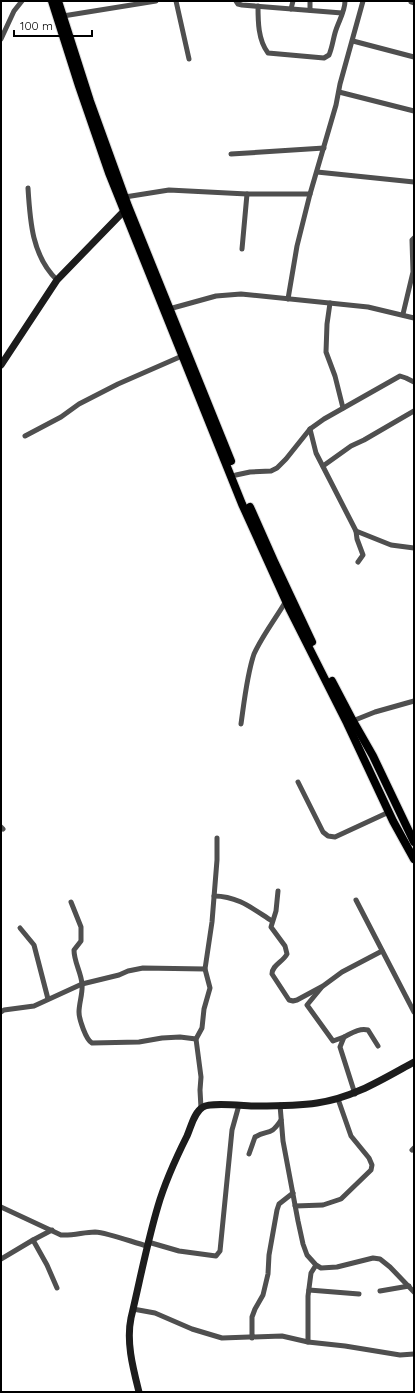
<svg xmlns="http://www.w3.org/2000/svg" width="415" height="1393" font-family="Quicksand,sans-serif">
  <rect width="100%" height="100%" fill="#fff"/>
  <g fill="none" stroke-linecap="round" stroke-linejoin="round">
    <g stroke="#dbdbdb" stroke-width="10">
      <g id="primary">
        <path d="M52,1l27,85 30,87 133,331 48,106 57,113 46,98 21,38"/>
        <path d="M58,1l32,100 38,105 103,255"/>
        <path d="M250,507l24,54 38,81"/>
        <path d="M332,681l21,40 20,35 41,86"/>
      </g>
    </g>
    <g stroke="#4f4f4f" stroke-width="5">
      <path d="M176,1l13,58"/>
      <path d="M236,1l2,3 4,1 100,8"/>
      <path d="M411,2l3,1"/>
      <path d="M258,6c0,15 0,34 10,47l56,5 5,-3c3,-7 4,-15 6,-22 3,-11 10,-21 10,-32"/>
      <path d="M291,9l2,-8"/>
      <path d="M310,10v-9"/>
      <path d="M63,16l93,-15"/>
      <path d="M1,39l13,-28 8,-10"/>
      <path d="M353,41l61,16"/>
      <path d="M339,92l75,19"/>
      <path d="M231,154l93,-6"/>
      <path d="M317,172l97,10"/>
      <path d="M28,188c2,33 4,68 29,92"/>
      <path d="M125,197l44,-7 78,4h63"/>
      <path d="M242,249l5,-55"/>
      <path d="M288,299l9,-53 13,-52 26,-89 4,-21 23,-83"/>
      <path d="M330,303l-3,21 -1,28 9,24 8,32"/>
      <path d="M169,309l47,-13 25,-2 127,13 46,11"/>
      <path d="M403,314l10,-42 -1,-32 2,-2"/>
      <path d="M310,429l6,24 40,78 1,8 6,16 -5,7"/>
      <path d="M25,436l36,-19 18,-13 39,-20 64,-28"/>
      <path d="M323,466l28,-20 13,-6 50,-29"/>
      <path d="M236,475l14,-3 21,-1 6,-3 9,-9 24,-30 14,-10 76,-43 6,2 8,4"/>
      <path d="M356,531l35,14 23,3"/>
      <path d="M350,722l25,-10 39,-11"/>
      <path d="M241,724c3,-21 6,-50 13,-70 8,-18 22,-36 32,-53"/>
      <path d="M298,782l25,50 5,4 7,1 54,-25"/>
      <path d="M1,827l2,2"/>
      <path d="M278,891l-2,20 -5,16 14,19 2,8c-4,8 -15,11 -15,20l17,26 4,1 4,-1 26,-14 19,-14 40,-21"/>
      <path d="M214,896c24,0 39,13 58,25"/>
      <path d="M356,900l58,112"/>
      <path d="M71,902l10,25v14l-7,9c0,12 7,22 8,34 1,9 -3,19 -3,28 0,7 7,28 13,31l47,-1 23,-4 18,-1 16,2"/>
      <path d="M20,928l14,17 14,54"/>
      <path d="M321,988l-14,17 26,36 11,-4 -4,10 15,47"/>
      <path d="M1,1012l3,-2 30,-4 48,-22 37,-9 9,-4 15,-3 62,1"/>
      <path d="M344,1037c8,-4 15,-9 24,-7l10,16"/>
      <path d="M280,1105l3,36 15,80 5,23 4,11 9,10 5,3 16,-1 36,-9 7,1 10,8 24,25"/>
      <path d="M201,1108l-1,-18 1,-13 -5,-38 6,-11 2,-19 6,-21 -5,-19 7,-47 5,-62v-22"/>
      <path d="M412,1150l2,-2"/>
      <path d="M249,1154l6,-17c13,-8 15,0 26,-17"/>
      <path d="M295,1206l28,-1 18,-6 30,-29 1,-5 -3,-7 -18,-22 -13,-37"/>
      <path d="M1,1207l60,28c12,1 23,-3 34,-3 14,1 37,10 52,14"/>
      <path d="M33,1240l14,25 10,23"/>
      <path d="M148,1242l31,9 37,5 4,-5 12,-121 7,-25"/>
      <path d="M1,1259l32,-19 19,-10"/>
      <path d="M309,1290l50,4"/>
      <path d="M380,1291l29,-5"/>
      <path d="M133,1309l22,4 37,16 30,9 60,-2 26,6 37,4 55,9 14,-1"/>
      <path d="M252,1338v-21l3,-8 8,-14 5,-21 1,-19 8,-45 2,-6 14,-11"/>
      <path d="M308,1342v-46l3,-23 5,-8"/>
    </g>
    <g stroke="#1c1c1c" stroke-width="7">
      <path d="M1,365l56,-85 67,-69"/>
      <path d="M139,1392c-6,-24 -13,-50 -8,-74 9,-38 16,-75 27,-112 7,-24 18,-48 29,-70 4,-9 7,-24 16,-29 8,-5 42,-1 54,-1 20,0 41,0 60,-3 36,-5 66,-24 97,-41"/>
    </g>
    <use href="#primary" stroke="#000" stroke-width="8"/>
  </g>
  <rect width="415" height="1393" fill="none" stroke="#000000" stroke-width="4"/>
  <path d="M14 30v6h78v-6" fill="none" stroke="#000000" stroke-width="2"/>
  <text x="20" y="30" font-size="12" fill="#000000" stroke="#ffffff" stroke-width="3" paint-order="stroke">100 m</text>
</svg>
